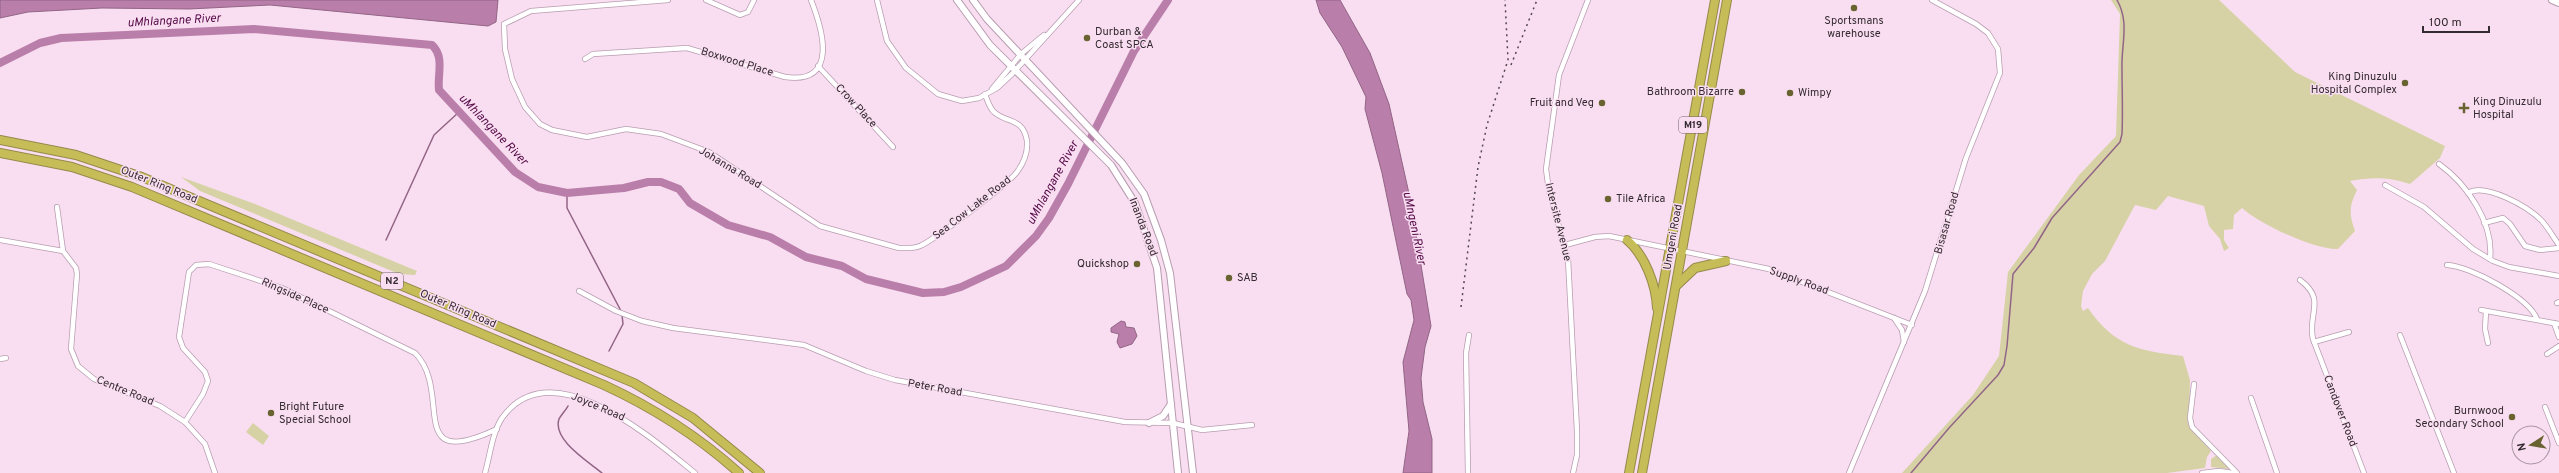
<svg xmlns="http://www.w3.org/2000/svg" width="2559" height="473" font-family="Overpass,sans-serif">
  <rect width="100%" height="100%" fill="#f9def1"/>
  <g fill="#d6d2a6">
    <path d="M2111,0h108l76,72 150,74 -5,12 -30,26c-21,-7 -38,-7 -60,-3l7,9c-8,16 -8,25 -2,41l-17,18c-23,1 -79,-25 -96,-41l-8,7 -1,14 -9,1v10l5,8 -5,3 -4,-12 -11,-13 -5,-20 -36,-10 -12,14 -21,-5 -30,56 -13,13 -9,17 -2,15 2,5 5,-3c26,38 51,43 95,48l7,24 -1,42 22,29 -4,6 -2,11 -38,5h-265l71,-78 26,-39 9,-84 71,-97 37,-39 4,-122z"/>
    <path d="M181,177l74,27 162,67 -2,4 -16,-1 -199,-83z"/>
    <path d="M253,423l16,13 -6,9 -17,-13z"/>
    <path d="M2217,455l13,13 -1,1 -18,-2v-8z"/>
  </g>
  <g fill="#ba7eaa" stroke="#926586">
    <path d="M0,0h498l-2,22 -8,4 -218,-21 -81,4 -87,-1 -74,4 -28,6z"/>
    <path d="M1316,0h24l30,53 19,51 21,94 21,128 -6,21 -4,31 2,24 9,37v34h-29l6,-42 -6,-69 11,-42 -3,-20 -4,-6 -25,-121 -17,-64 1,-12 -24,-50 -22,-34z"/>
    <path d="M1121,321l4,1 1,5 8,1 3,8 -5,8 -12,4 -3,-6 2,-8 -8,-2v-4z"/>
  </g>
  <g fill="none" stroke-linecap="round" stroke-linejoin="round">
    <g stroke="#926586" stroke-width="1.5">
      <path d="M567,193v15l54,103"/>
      <path d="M386,240l48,-105 25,-23"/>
      <path d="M609,351l14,-27 -1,-9"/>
      <path d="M568,406c-2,4 -7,9 -9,13 -7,21 30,43 43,54"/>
      <path d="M1911,473l38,-45 49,-53 6,-10 3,-19 6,-72 21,-26 18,-30 68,-76 2,-8c1,-22 0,-43 0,-65 -1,-25 8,-46 -5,-69"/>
    </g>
    <path stroke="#ba7eaa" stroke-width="8" d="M0,63l40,-20 21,-5 193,-9 178,16c13,12 5,30 7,45l76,82 23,15 29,6 57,-5 24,-6h13l18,7 11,14 38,22 42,12 36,20 36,9 24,13 57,14 21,-1 17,-5 45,-21 30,-30 13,-18 19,-34 66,-133 34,-51"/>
    <g stroke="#b79db0" stroke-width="6">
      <g id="street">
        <path d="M668,0l-137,11 -27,13 1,25 7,30 13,28 15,17 12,6 35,7 39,-8 35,5 48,18 111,74 79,22c7,0 14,1 21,-2 14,-6 87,-61 97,-74 6,-8 11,-19 10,-31 -4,-25 -22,-17 -34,-30 -4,-5 -6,-11 -8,-17"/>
        <path d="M706,0l34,15 8,-3 6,-12"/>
        <path d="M877,0l10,41 19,27 32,26 24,7 17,-3 18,-10 15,-14 67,-74"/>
        <path d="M585,59l8,-5 94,-6 98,29c55,8 37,-49 26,-77"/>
        <path d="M818,66l75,81"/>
        <path d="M992,89l29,-35 23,-19"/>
        <path d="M2439,164c28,20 55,59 51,95"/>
        <path d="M2385,185l39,22 49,42 20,12 16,6 50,9"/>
        <path d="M2468,193c17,-11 60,14 73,27 7,7 12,17 18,25"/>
        <path d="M57,207l6,44"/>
        <path d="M2484,223l19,-5 7,6 15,22 15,4 19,-2"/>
        <path d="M0,240l63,11 13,17 1,6 -6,75 7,17 16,13 66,27 25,16 20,22 10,29"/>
        <path d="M1565,245l30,-8 14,-1 160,33 143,56"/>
        <path d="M2447,265c23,1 81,32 90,54"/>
        <path d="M2300,280c27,20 7,34 13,59l51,134"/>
        <path d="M579,291l37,20 26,10 31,7 131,17 62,26 29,9 230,42 48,1 29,7 50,-5"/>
        <path d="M2557,303l2,-1"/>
        <path d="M2481,310l78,14"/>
        <path d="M2486,311l-1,18 3,14"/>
        <path d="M1894,318l8,12 2,12"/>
        <path d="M2554,323l5,14"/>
        <path d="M2400,335l54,138"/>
        <path d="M2314,342l35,-10"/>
        <path d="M2547,354l12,-8"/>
        <path d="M0,359l6,-1"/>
        <path d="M2194,384l-4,34 2,9 45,46"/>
        <path d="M2251,398l26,75"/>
        <path d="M2545,407l14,36"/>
        <path d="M185,422l18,-28 5,-13 -3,-9 -22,-24 -4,-11 10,-65 7,-7 13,-1 73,24 133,65c39,39 -12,120 82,76"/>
        <path d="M485,473c5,-17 7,-40 17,-55 49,-69 151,21 193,55"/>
        <path d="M1468,473l-2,-120 3,-18"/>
        <path d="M1573,473l4,-18v-24l-9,-172 -19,-68 -3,-22 13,-94 29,-75"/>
        <path d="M1849,473l76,-182 41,-133 34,-85 -2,-24 -10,-16 -12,-9 -44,-24"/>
        <path d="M2202,473l17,-2 14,2"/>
      </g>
    </g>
    <g stroke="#b79db0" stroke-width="8">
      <g id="secondary">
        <path d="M957,0l33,45 121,120 24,38 22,65 21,205"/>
        <path d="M973,0l14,19 135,144 22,31 17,46 9,33 23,200"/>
        <path d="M2552,0l7,3"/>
        <path d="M1149,423l14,-7 8,-12"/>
      </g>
    </g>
    <g stroke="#948a4a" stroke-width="10">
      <g id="highway">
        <path d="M0,140l76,15 66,22 492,206 59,35 67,55"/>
        <path d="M0,153l72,14 60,20 472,198c50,23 94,51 135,88"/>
        <path d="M1627,240c18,15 29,45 30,68"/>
        <path d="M1677,285l18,-17 31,-7"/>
        <path d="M1629,473l86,-473"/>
        <path d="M1642,473l85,-473"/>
      </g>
    </g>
    <use href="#street" stroke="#fff" stroke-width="4.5"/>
    <use href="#secondary" stroke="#fff" stroke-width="6"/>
    <use href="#highway" stroke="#c7bd58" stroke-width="8"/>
    <g stroke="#544750" stroke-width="1.5" stroke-dasharray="2 4" stroke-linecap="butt">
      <path d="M1511,65l26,-65"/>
      <path d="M1461,307l17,-140 9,-42 21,-65 -3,-60"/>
    </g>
  </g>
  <g fill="#686330" stroke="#f9def1" stroke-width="1.5">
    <circle cx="1854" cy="8" r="4"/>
    <circle cx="1087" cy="38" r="4"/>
    <circle cx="2405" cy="83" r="4"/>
    <circle cx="1742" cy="92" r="4"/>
    <circle cx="1790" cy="93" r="4"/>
    <circle cx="1602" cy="103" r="4"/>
    <path d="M2462 102h4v4h4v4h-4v4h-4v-4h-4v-4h4z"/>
    <circle cx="1608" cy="199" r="4"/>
    <circle cx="1137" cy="264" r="4"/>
    <circle cx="1229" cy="278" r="4"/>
    <circle cx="271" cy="413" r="4"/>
    <circle cx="2512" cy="417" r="4"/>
  </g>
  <g text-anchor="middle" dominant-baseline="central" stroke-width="3" stroke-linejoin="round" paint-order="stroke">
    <g fill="#f9def1" stroke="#6f606b" stroke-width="1">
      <rect x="1679" y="117" width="28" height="16" rx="3"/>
      <rect x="381" y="273" width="22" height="16" rx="3"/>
    </g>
    <g font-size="10" font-weight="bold" fill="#342a31">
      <text x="1693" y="125">M19</text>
      <text x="392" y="281">N2</text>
    </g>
    <g font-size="11" fill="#342a31" stroke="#f9def1" text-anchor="start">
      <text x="1854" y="21" text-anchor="middle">Sportsmans<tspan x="1854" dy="13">warehouse</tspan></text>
      <text x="1095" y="32">Durban &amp;<tspan x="1095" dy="13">Coast SPCA</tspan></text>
      <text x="2397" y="77" text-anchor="end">King Dinuzulu<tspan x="2397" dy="13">Hospital Complex</tspan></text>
      <text x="1734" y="92" text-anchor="end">Bathroom Bizarre</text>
      <text x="1798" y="93">Wimpy</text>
      <text x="2473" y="102">King Dinuzulu<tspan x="2473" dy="13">Hospital</tspan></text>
      <text x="1594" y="103" text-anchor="end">Fruit and Veg</text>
      <text x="1616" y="199">Tile Africa</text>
      <text x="1129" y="264" text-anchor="end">Quickshop</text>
      <text x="1237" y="278">SAB</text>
      <text x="279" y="407">Bright Future<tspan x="279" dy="13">Special School</tspan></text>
      <text x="2504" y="411" text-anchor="end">Burnwood<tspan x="2504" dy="13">Secondary School</tspan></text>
    </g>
    <g font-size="11" fill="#342a31" stroke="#f9def1">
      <text transform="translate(737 62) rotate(17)">Boxwood Place</text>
      <text transform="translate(856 106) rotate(47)">Crow Place</text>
      <text transform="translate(730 168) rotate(31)">Johanna Road</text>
      <text transform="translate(159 185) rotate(22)">Outer Ring Road</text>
      <text transform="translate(972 208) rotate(-38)">Sea Cow Lake Road</text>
      <text transform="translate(1558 222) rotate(76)">Intersite Avenue</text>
      <text transform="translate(1947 223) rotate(-74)">Bisasar Road</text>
      <text transform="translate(1143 227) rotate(69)">Inanda Road</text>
      <text transform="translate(1673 237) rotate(-80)">Umgeni Road</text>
      <text transform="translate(1799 281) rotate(20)">Supply Road</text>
      <text transform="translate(295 296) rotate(24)">Ringside Place</text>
      <text transform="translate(458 309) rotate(23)">Outer Ring Road</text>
      <text transform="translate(935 388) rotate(10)">Peter Road</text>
      <text transform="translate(125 391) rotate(22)">Centre Road</text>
      <text transform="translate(598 407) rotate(23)">Joyce Road</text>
      <text transform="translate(2340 411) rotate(69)">Candover Road</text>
    </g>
    <g font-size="12" font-style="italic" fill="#550a48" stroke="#f9def1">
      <text transform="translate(174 21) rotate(-3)">uMhlangane River</text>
      <text transform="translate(493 130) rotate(46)">uMhlangane River</text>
      <text transform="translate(1053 183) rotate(-61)">uMhlangane River</text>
      <text transform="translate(1414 228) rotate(78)">uMngeni River</text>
    </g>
  </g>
  <g transform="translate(2531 445) rotate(258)"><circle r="19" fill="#f9def1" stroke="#aa96a4"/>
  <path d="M0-3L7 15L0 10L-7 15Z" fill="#686330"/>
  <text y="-6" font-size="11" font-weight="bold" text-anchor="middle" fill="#342a31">N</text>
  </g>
  <path d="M2423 26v6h66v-6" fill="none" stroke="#342a31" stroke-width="2"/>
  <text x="2429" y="26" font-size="12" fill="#342a31" stroke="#f9def1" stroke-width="3" paint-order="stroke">100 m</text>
</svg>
